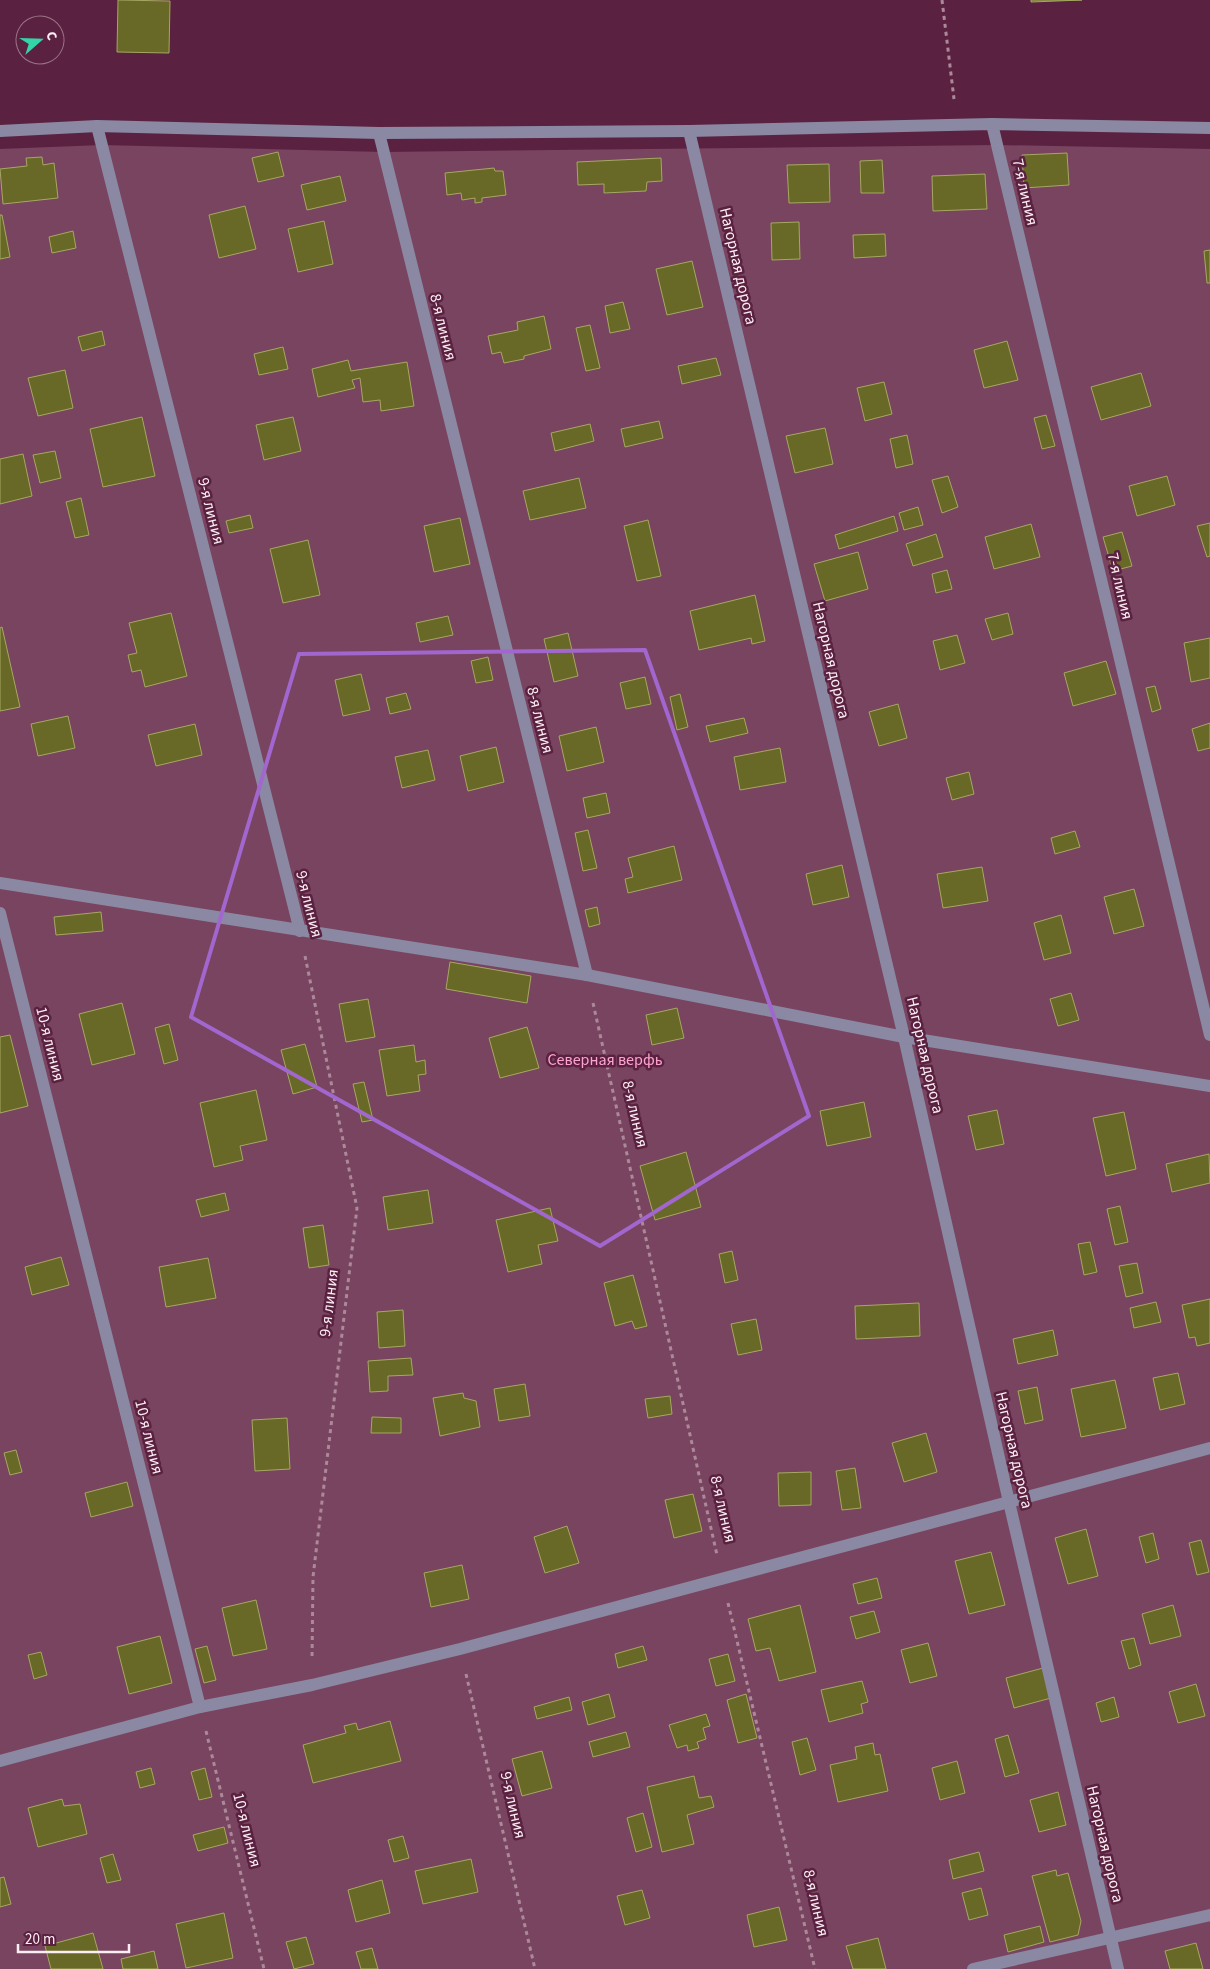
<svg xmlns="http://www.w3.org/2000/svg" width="1210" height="1969" font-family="'Source Sans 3',sans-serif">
  <rect width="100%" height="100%" fill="#5a2240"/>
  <path fill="#79445f" d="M102,145l281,7 614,-7 213,4v1820h-1210v-1820z"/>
  <g fill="#696927" stroke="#a6a862">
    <path d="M118,0l52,1 -1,52 -52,-1z"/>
    <path d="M1031,0h51l-51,2z"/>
    <path d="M278,152l6,24 -26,6 -6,-24z"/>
    <path d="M1067,153l2,32 -45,3 -2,-33z"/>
    <path d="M42,157l1,8 11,-2 4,35 -55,6 -3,-35 27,-3 -1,-8z"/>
    <path d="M661,158l1,23 -15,1 -1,9 -42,2v-9l-26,1 -1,-23z"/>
    <path d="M882,160l2,33h-23l-1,-32z"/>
    <path d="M829,164l1,38 -41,1 -2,-38z"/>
    <path d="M494,168l1,3h8l3,24 -24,3v4l-7,1v-5l-13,2 -1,-7 -14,2 -2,-22z"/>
    <path d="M985,174l2,35 -54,2 -1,-35z"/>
    <path d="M340,176l6,25 -39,9 -6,-25z"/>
    <path d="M245,206l11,43 -37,9 -10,-43z"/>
    <path d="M0,215h2l8,42 -10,2z"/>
    <path d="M324,221l9,43 -35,8 -10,-43z"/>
    <path d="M799,222l1,37 -28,1 -1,-37z"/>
    <path d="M73,231l3,17 -24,5 -3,-16z"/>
    <path d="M885,234l1,22 -32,2 -1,-23z"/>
    <path d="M1210,250v33h-3l-3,-32z"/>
    <path d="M692,261l11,46 -36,8 -11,-46z"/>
    <path d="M623,302l7,27 -20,4 -5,-27z"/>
    <path d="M544,316l7,33 -27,7v3l-20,4 -3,-11 -9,2 -4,-18 30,-6 -1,-8z"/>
    <path d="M590,325l10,43 -14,3 -10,-43z"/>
    <path d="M102,331l3,14 -23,6 -4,-14z"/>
    <path d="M1007,341l11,39 -34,8 -10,-38z"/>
    <path d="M283,347l5,22 -29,6 -5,-21z"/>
    <path d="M716,358l5,17 -39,9 -4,-18z"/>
    <path d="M348,360l3,11 56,-9 7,44 -33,5 -1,-11 -17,2 -3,-24 -8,2 3,8 -37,9 -6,-28z"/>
    <path d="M65,370l8,38 -35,8 -10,-38z"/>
    <path d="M1141,373l10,33 -50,14 -10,-33z"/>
    <path d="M884,382l8,32 -27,7 -8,-33z"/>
    <path d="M1046,415l9,31 -13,3 -8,-31z"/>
    <path d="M142,417l13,59 -52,11 -13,-58z"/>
    <path d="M293,417l8,34 -37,9 -8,-35z"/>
    <path d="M659,421l4,17 -38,9 -4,-18z"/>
    <path d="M590,424l4,17 -39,10 -4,-18z"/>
    <path d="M825,428l8,36 -38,9 -9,-37z"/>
    <path d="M907,435l6,29 -17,4 -6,-29z"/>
    <path d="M55,451l6,27 -21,5 -7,-28z"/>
    <path d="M23,454l9,42 -32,8v-45z"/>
    <path d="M948,476l10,31 -16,6 -10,-33z"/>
    <path d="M1167,476l8,29 -38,11 -8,-30z"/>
    <path d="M579,478l7,30 -56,12 -7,-29z"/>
    <path d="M81,498l8,37 -14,3 -9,-36z"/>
    <path d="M918,507l5,18 -19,5 -5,-17z"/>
    <path d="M250,515l3,13 -24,5 -3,-12z"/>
    <path d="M894,516l4,15 -59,18 -4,-14z"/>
    <path d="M460,518l10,46 -36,8 -10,-46z"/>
    <path d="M648,520l13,56 -24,5 -13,-55z"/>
    <path d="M1210,523v33l-3,1 -10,-31z"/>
    <path d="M1031,524l9,33 -46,12 -9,-32z"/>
    <path d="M1122,532l10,34 -19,5 -10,-34z"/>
    <path d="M936,534l7,23 -30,9 -7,-22z"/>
    <path d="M308,540l12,55 -37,8 -13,-54z"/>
    <path d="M858,552l10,37 -43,12 -11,-37z"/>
    <path d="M947,570l5,19 -16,4 -4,-19z"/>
    <path d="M755,595l10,46 -13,3 -1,-6 -52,12 -9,-39z"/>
    <path d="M171,613l16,63 -42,11 -4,-17 -9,2 -4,-17 9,-2 -8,-30z"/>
    <path d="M1008,613l5,21 -21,6 -7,-21z"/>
    <path d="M448,616l5,19 -33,7 -4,-19z"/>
    <path d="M2,627l18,80 -20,4v-83z"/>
    <path d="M568,633l10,43 -24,6 -10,-43z"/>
    <path d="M957,635l8,28 -25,7 -7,-29z"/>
    <path d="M1210,638v40l-19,4 -7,-39z"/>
    <path d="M488,657l5,23 -17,3 -5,-22z"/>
    <path d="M1106,661l10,33 -43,12 -9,-33z"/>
    <path d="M361,674l9,36 -27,6 -8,-36z"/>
    <path d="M645,677l6,27 -25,5 -6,-26z"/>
    <path d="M1155,686l6,23 -9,3 -6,-24z"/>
    <path d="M406,693l5,16 -21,5 -4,-16z"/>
    <path d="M680,694l8,33 -11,3 -7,-33z"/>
    <path d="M898,704l9,34 -28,8 -10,-34z"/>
    <path d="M68,716l7,32 -37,8 -7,-32z"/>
    <path d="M744,718l4,15 -38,9 -4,-16z"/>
    <path d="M1210,723v25l-12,3 -6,-22z"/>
    <path d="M195,724l7,31 -46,11 -8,-31z"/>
    <path d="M596,727l8,35 -37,9 -8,-35z"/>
    <path d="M496,747l8,35 -36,9 -8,-35z"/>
    <path d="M780,748l6,34 -46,8 -6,-33z"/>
    <path d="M428,750l7,30 -33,8 -7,-31z"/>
    <path d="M969,772l5,22 -22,6 -6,-22z"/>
    <path d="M606,793l4,20 -23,5 -4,-20z"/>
    <path d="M588,830l9,38 -14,3 -8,-38z"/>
    <path d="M1075,831l5,16 -25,7 -4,-16z"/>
    <path d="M674,846l8,34 -54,13 -3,-14 8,-2 -5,-19z"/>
    <path d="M842,865l7,32 -36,8 -7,-31z"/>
    <path d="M982,867l6,34 -45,7 -6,-34z"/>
    <path d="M1134,889l10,37 -30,8 -10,-37z"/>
    <path d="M597,907l3,17 -11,3 -4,-17z"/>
    <path d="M101,912l2,19 -47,4 -2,-18z"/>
    <path d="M1061,915l10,38 -27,7 -10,-37z"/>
    <path d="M450,962l81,14 -4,27 -81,-14z"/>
    <path d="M1071,993l8,27 -21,6 -8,-27z"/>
    <path d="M368,999l7,38 -29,5 -7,-38z"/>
    <path d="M122,1003l13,51 -43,11 -13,-51z"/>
    <path d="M677,1008l7,30 -32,7 -6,-30z"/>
    <path d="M169,1024l9,36 -14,4 -9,-36z"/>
    <path d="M527,1027l12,41 -39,10 -11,-40z"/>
    <path d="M10,1035l18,71 -28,7v-76z"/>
    <path d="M305,1044l12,43 -24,7 -12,-44z"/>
    <path d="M414,1045l2,17 9,-2 1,14 -8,1 2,16 -33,5 -8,-46z"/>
    <path d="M364,1082l9,38 -11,2 -9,-38z"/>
    <path d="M256,1090l11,50 -27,6 3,14 -29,7 -14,-64z"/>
    <path d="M864,1102l7,35 -44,9 -7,-35z"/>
    <path d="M997,1110l7,34 -28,6 -8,-34z"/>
    <path d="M1124,1112l12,57 -30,7 -13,-58z"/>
    <path d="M686,1152l15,55 -46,13 -15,-54z"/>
    <path d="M1209,1154l1,29 -38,9 -6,-28z"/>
    <path d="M428,1190l5,33 -45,7 -5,-33z"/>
    <path d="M225,1193l4,17 -28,7 -5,-17z"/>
    <path d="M1120,1206l8,36 -13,3 -8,-36z"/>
    <path d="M550,1208l8,33 -20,4 4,19 -34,8 -12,-52z"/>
    <path d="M323,1225l6,40 -20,3 -6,-40z"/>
    <path d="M1090,1242l7,30 -13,3 -6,-31z"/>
    <path d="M732,1251l6,29 -13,3 -6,-29z"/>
    <path d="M61,1257l8,28 -37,10 -7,-28z"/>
    <path d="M208,1258l8,40 -50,9 -7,-40z"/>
    <path d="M1137,1263l6,30 -17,4 -7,-31z"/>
    <path d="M633,1275l14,51 -12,3 -3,-8 -17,5 -11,-43z"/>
    <path d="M1210,1299v44l-13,3 -2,-9 -6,1 -7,-33z"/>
    <path d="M1156,1302l5,20 -27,6 -4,-20z"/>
    <path d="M919,1303l1,33 -64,3 -1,-33z"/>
    <path d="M403,1310l2,36 -26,2 -2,-36z"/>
    <path d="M756,1319l6,31 -24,5 -7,-31z"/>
    <path d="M1053,1330l5,25 -40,9 -5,-25z"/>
    <path d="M411,1358l2,17 -25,1v15l-18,1 -2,-31z"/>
    <path d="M1178,1373l7,31 -25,6 -7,-32z"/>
    <path d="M1115,1380l11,48 -45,9 -10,-48z"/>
    <path d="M525,1384l5,32 -31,5 -5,-32z"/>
    <path d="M1037,1387l6,33 -18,4 -7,-33z"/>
    <path d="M463,1393l1,5 12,3 4,26 -40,9 -7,-38z"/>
    <path d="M670,1396l2,18 -24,4 -3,-19z"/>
    <path d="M372,1417l29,1v15h-30z"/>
    <path d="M287,1418l3,51 -35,2 -3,-51z"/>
    <path d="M926,1433l11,39 -33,10 -12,-39z"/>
    <path d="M16,1450l6,22 -12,3 -6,-22z"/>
    <path d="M855,1468l6,40 -19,2 -6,-39z"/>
    <path d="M811,1472v33l-32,1 -1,-33z"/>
    <path d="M127,1482l6,24 -42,11 -6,-24z"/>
    <path d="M693,1494l9,37 -28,7 -9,-38z"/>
    <path d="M567,1526l12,37 -34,10 -11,-36z"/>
    <path d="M1086,1529l12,47 -30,8 -13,-46z"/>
    <path d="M1153,1533l6,26 -13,4 -7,-26z"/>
    <path d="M1201,1540l8,32 -12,3 -8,-32z"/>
    <path d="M991,1552l14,53 -36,9 -14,-53z"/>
    <path d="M462,1565l7,34 -38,8 -7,-34z"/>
    <path d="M877,1578l5,20 -24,6 -5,-20z"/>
    <path d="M256,1600l11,49 -34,7 -11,-48z"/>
    <path d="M800,1605l16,67 -37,9 -9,-33 -14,3 -8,-32z"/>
    <path d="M1173,1605l8,31 -31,8 -8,-30z"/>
    <path d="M874,1611l6,21 -24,7 -6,-22z"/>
    <path d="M160,1636l12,47 -43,11 -12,-47z"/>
    <path d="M1134,1638l7,27 -12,4 -8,-28z"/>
    <path d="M928,1643l9,33 -27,7 -9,-33z"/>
    <path d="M207,1646l9,34 -12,3 -9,-34z"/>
    <path d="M643,1646l4,14 -29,8 -3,-14z"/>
    <path d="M41,1652l6,23 -13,4 -6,-24z"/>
    <path d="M728,1654l7,27 -19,5 -7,-27z"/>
    <path d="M1043,1668l8,30 -37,10 -8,-30z"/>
    <path d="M862,1681l6,21 -7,2 2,9 -34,9 -8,-32z"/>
    <path d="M1196,1684l9,32 -27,7 -9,-31z"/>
    <path d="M609,1694l6,23 -27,8 -6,-23z"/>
    <path d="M746,1694l11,44 -19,5 -11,-43z"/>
    <path d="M569,1697l3,13 -35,9 -3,-12z"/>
    <path d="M1114,1697l5,20 -18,5 -5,-19z"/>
    <path d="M706,1714l4,12 -7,2 3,11 -9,3 2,6 -11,3 -1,-6 -10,3 -8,-23z"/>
    <path d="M390,1721l11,40 -88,22 -10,-38 43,-12 -2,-7 12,-3 2,7z"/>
    <path d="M626,1732l4,15 -37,10 -4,-15z"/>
    <path d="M1008,1735l11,38 -14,4 -10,-38z"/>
    <path d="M807,1738l9,32 -16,5 -8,-33z"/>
    <path d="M873,1743l2,12 5,-1 8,37 -50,11 -8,-37 27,-6 -2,-12z"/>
    <path d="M542,1751l10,37 -30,8 -10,-37z"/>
    <path d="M957,1761l8,32 -25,7 -8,-32z"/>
    <path d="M151,1768l4,16 -15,4 -4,-16z"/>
    <path d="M205,1768l7,29 -13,3 -8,-28z"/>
    <path d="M694,1776l5,22 12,-2 3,11 -27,8 7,29 -32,8 -15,-65z"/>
    <path d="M1058,1792l8,33 -27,7 -9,-32z"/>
    <path d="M62,1799l2,7 16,-2 7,30 -49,13 -10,-39z"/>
    <path d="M643,1813l9,34 -16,5 -9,-34z"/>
    <path d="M224,1827l4,16 -30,8 -5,-16z"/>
    <path d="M403,1836l6,22 -15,4 -6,-22z"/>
    <path d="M979,1852l5,19 -31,8 -4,-19z"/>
    <path d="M113,1854l8,26 -14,3 -7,-25z"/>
    <path d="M471,1859l7,33 -55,12 -8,-33z"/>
    <path d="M1056,1870l1,6 11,-3 13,48 -3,14 -28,7 -18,-66z"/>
    <path d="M4,1877l7,27 -11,3v-29z"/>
    <path d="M382,1880l8,33 -34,9 -8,-32z"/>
    <path d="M981,1888l7,27 -19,5 -7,-27z"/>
    <path d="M642,1890l8,28 -25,7 -8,-29z"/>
    <path d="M779,1907l8,33 -33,7 -7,-32z"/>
    <path d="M224,1913l9,45 -47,10 -10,-44z"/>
    <path d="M1040,1926l4,16 -36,10 -4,-17z"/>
    <path d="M93,1933l10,36h-52l-6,-23z"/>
    <path d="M306,1937l8,27 -20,5 -8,-27z"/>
    <path d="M878,1938l8,31h-33l-7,-23z"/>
    <path d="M1196,1943l7,26h-33l-5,-18z"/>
    <path d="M372,1948l6,21h-17l-5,-17z"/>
    <path d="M154,1951l4,18h-35l-2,-10z"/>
  </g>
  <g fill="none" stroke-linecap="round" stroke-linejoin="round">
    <g stroke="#ac899a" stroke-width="3" stroke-dasharray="4 4" stroke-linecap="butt">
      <path d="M942,0l12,99"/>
      <path d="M305,956l52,252 -44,369 -1,82"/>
      <path d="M593,1003l124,552"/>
      <path d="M728,1603l87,366"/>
      <path d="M466,1674l69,295"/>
      <path d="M206,1731l58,238"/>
    </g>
    <g stroke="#8a88a3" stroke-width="12">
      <path d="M992,124l218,911"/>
      <path d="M97,126l203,805"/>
      <path d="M0,131l97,-5 282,7 310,-2 303,-7 218,4"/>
      <path d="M689,131l215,906 105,465 109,467"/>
      <path d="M379,133l208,842"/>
      <path d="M0,883l587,92 317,62 306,49"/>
      <path d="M0,913l200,794"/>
      <path d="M0,1761l200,-54 112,-22 148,-36 750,-201"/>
      <path d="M973,1969l237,-54"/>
    </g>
  </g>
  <path fill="none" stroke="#a266cf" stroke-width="4" stroke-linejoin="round" d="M645,650l164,466 -209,130 -409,-229 108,-363z"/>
  <g text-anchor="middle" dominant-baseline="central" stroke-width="5" stroke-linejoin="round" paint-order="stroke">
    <g font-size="16" fill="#fdeef4" stroke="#5a2240">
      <text transform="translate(1025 192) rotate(77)">7-я линия</text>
      <text transform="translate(738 266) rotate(77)">Нагорная дорога</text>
      <text transform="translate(443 327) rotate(76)">8-я линия</text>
      <text transform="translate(211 511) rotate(76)">9-я линия</text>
      <text transform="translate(1120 586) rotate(77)">7-я линия</text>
      <text transform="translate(831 660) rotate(77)">Нагорная дорога</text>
      <text transform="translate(540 720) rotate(76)">8-я линия</text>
      <text transform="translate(309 904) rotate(76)">9-я линия</text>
      <text transform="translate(50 1044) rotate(76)">10-я линия</text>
      <text transform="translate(925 1055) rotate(77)">Нагорная дорога</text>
      <text transform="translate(635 1114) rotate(77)">8-я линия</text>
      <text transform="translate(329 1303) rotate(-83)">9-я линия</text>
      <text transform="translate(149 1437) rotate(76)">10-я линия</text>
      <text transform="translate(1014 1450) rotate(77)">Нагорная дорога</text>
      <text transform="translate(723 1509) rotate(77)">8-я линия</text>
      <text transform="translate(513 1805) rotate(77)">9-я линия</text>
      <text transform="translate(247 1830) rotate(76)">10-я линия</text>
      <text transform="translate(1105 1844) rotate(77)">Нагорная дорога</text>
      <text transform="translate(816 1903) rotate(77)">8-я линия</text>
    </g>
    <g font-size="16" fill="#fea4d0" stroke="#5a2240">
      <text x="605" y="1060">Северная верфь</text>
    </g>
  </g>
  <g transform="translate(40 40) rotate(70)"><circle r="24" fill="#5a2240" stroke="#9b7488"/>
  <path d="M0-4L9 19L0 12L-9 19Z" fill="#33d4a8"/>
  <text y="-8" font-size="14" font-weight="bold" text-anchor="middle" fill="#fdeef4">С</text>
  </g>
  <path d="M18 1944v8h111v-8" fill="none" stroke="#fdeef4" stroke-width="2.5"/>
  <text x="25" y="1944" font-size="15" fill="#fdeef4" stroke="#5a2240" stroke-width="4" paint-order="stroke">20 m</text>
</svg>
